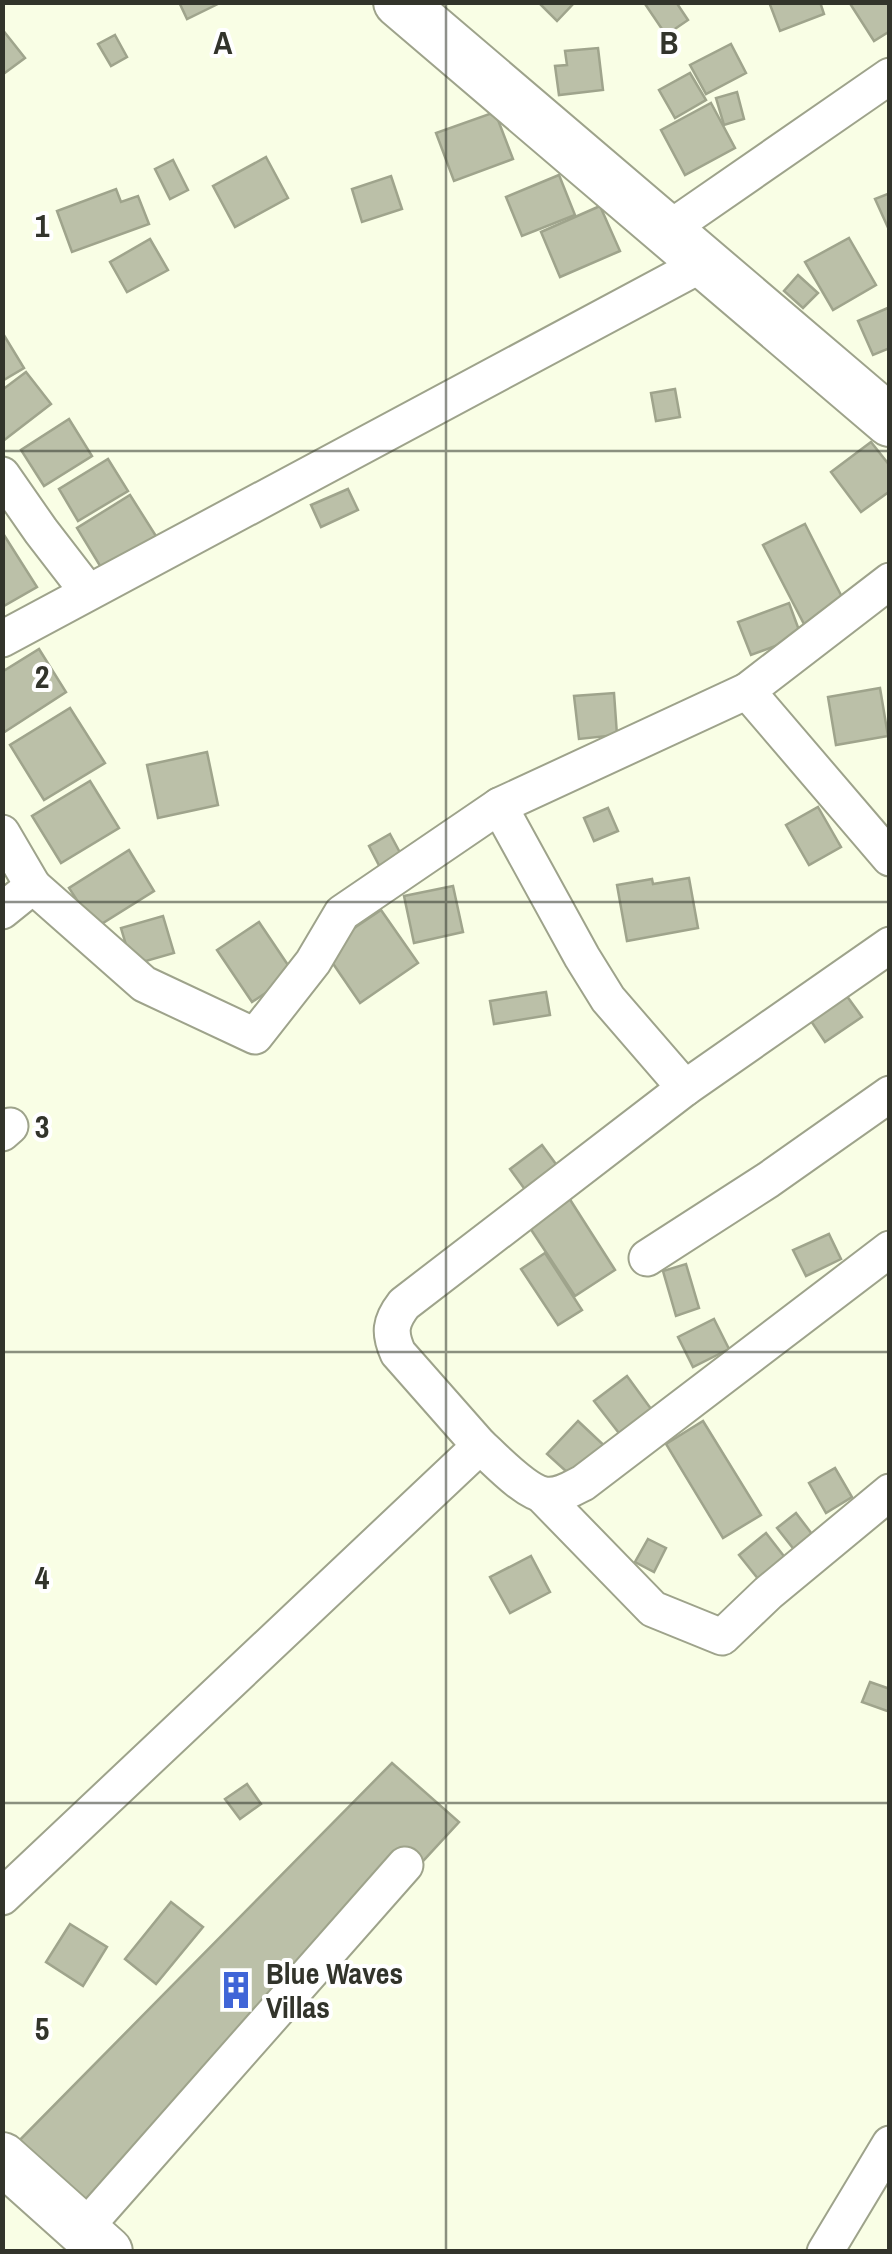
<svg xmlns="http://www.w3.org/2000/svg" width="892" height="2254" font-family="'Archivo Narrow',sans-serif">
  <rect width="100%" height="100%" fill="#f9fee5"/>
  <g fill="#bbc0a8" stroke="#9fa48c" stroke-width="2.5">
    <path d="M179,2h43l-35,17z"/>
    <path d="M538,2h37l-18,19z"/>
    <path d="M647,2h29l12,18 -22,15 -21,-31z"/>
    <path d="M769,2h51l4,12 -44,17z"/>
    <path d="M849,2h41v29l-16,10z"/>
    <path d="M2,29l23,29 -23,17z"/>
    <path d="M115,35l12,22 -16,9 -13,-22z"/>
    <path d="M731,44l15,29 -40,21 -16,-29z"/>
    <path d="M598,48l5,42 -44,5 -4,-29 12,-1 -2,-14z"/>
    <path d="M690,73l16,27 -31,18 -16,-28z"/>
    <path d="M737,92l7,27 -20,6 -8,-27z"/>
    <path d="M711,103l24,45 -50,27 -24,-45z"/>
    <path d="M495,112l18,47 -59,22 -18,-48z"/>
    <path d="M266,157l22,41 -53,29 -22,-41z"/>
    <path d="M173,160l15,30 -18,9 -15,-30z"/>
    <path d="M559,175l16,40 -53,21 -16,-39z"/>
    <path d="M391,176l11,33 -40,13 -10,-33z"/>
    <path d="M116,189l5,13 17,-6 11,28 -77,28 -15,-41z"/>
    <path d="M890,193v39l-15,-33z"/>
    <path d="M600,206l20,45 -60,26 -19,-45z"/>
    <path d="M849,238l27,47 -43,25 -28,-48z"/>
    <path d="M150,239l18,31 -41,22 -17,-30z"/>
    <path d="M798,275l20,18 -15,15 -19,-17z"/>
    <path d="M890,307v41l-17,7 -15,-34z"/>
    <path d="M2,332l22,36 -22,13z"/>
    <path d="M26,372l25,32 -48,37 -1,-51z"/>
    <path d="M675,389l5,28 -24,4 -5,-28z"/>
    <path d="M69,419l23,37 -48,30 -23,-36z"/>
    <path d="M871,442l19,24v25l-29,21 -30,-40z"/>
    <path d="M108,459l20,32 -50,30 -19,-32z"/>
    <path d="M348,489l10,21 -37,17 -10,-22z"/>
    <path d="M130,495l26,41 -54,33 -25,-41z"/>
    <path d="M805,524l40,79 -41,21 -41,-79z"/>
    <path d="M4,535l33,52 -35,20v-71z"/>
    <path d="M789,603l21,57 -32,-15 -27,10 -13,-33z"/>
    <path d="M39,649l27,43 -63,41 -1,-61z"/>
    <path d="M880,688l8,48 -52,9 -8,-48z"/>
    <path d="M614,693l3,42 -38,4 -5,-43z"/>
    <path d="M70,708l35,55 -61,37 -34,-55z"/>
    <path d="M207,752l11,53 -60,13 -11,-53z"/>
    <path d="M90,781l29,47 -58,35 -29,-47z"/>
    <path d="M818,807l23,40 -32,18 -23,-40z"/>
    <path d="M608,808l10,23 -24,10 -10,-23z"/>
    <path d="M390,834l15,28 -22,11 -14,-27z"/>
    <path d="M129,850l25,41 -59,37 -26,-40z"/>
    <path d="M689,878l9,50 -71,13 -10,-56 35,-6 1,5z"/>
    <path d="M453,886l10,46 -49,11 -10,-47z"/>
    <path d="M381,910l37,53 -58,40 -37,-54z"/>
    <path d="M163,916l11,37 -42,12 -11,-37z"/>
    <path d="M259,922l35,52 -42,28 -35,-52z"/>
    <path d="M841,988l21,29 -37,25 -20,-30z"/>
    <path d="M546,992l4,23 -56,9 -4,-23z"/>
    <path d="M542,1145l19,26 -32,24 -19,-26z"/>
    <path d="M569,1198l46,72 -40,26 -47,-71z"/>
    <path d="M829,1234l12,25 -35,17 -13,-26z"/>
    <path d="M545,1253l37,57 -24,15 -37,-56z"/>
    <path d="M686,1264l13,44 -23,8 -13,-45z"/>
    <path d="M714,1319l15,30 -36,18 -15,-30z"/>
    <path d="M627,1376l27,37 -32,24 -28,-36z"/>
    <path d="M578,1421l32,30 -31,32 -32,-29z"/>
    <path d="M703,1421l58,94 -38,23 -57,-94z"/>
    <path d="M835,1468l17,29 -26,16 -17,-30z"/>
    <path d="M796,1513l19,25 -19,14 -19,-24z"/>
    <path d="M766,1533l24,31 -27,21 -24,-30z"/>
    <path d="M648,1539l18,9 -12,24 -19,-10z"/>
    <path d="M531,1556l19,36 -40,21 -20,-36z"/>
    <path d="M870,1682l20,7v23l-28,-10z"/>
    <path d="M392,1763l67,59 -377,409 -80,-73z"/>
    <path d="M247,1784l14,20 -21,15 -15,-20z"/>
    <path d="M171,1902l32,25 -47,57 -31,-25z"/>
    <path d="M70,1924l37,23 -24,39 -37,-24z"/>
  </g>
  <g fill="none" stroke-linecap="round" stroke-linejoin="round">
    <g stroke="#9ea38b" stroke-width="39">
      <g id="street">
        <path d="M666,231l224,-155"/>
        <path d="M2,475l39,56 47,61"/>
        <path d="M890,581l-143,110 143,167"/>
        <path d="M2,639l702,-376"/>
        <path d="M499,806l83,151 26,42 77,89"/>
        <path d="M2,833l31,53 -31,25"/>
        <path d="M33,886l111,98 111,52 58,-74 29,-49 157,-107 248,-115"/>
        <path d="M2,1133l8,-7"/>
        <path d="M647,1258l121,-78 122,-86"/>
        <path d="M480,1446l-82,-93c-9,-20 -8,-31 6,-49l281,-216 205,-143"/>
        <path d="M542,1495l111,114 69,28 46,-44 122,-101"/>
        <path d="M2,1897l478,-451c16,14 45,46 65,49 14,2 26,-6 38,-12l307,-234"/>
        <path d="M82,2231l323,-366"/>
        <path d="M825,2252l65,-108"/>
      </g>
    </g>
    <g stroke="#9ea38b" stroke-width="54">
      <g id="secondary">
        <path d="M399,2l491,419"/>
        <path d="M2,2158l105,94"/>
      </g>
    </g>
    <use href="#street" stroke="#fff" stroke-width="35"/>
    <use href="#secondary" stroke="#fff" stroke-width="50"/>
  </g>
  <path fill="none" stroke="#32342b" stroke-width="2.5" stroke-opacity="0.55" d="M446,2v2250M2,451h888M2,902h888M2,1352h888M2,1803h888"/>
  <defs>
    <g id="building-bare" transform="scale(3)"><path d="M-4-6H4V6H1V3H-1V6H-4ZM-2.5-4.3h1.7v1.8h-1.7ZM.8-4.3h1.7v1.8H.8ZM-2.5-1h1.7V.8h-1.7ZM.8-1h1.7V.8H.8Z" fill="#4065d7" stroke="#fff" stroke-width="2.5" paint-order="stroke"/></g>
  </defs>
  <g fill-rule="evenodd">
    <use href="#building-bare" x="236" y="1990"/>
  </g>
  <g text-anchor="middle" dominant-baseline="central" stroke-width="8" stroke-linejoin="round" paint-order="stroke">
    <g font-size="30" font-weight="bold" fill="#32342b" stroke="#fff" text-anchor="start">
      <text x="266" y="1973">Blue Waves<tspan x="266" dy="34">Villas</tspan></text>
    </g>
  </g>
  <g font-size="32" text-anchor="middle" font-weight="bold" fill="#32342b" stroke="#fff" stroke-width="8" stroke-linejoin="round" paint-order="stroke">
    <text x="223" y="54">A</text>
    <text x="669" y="54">B</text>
    <text x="42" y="237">1</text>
    <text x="42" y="688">2</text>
    <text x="42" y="1138">3</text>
    <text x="42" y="1589">4</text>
    <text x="42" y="2040">5</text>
  </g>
  <rect width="892" height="2254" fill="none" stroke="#32342b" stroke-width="10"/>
</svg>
